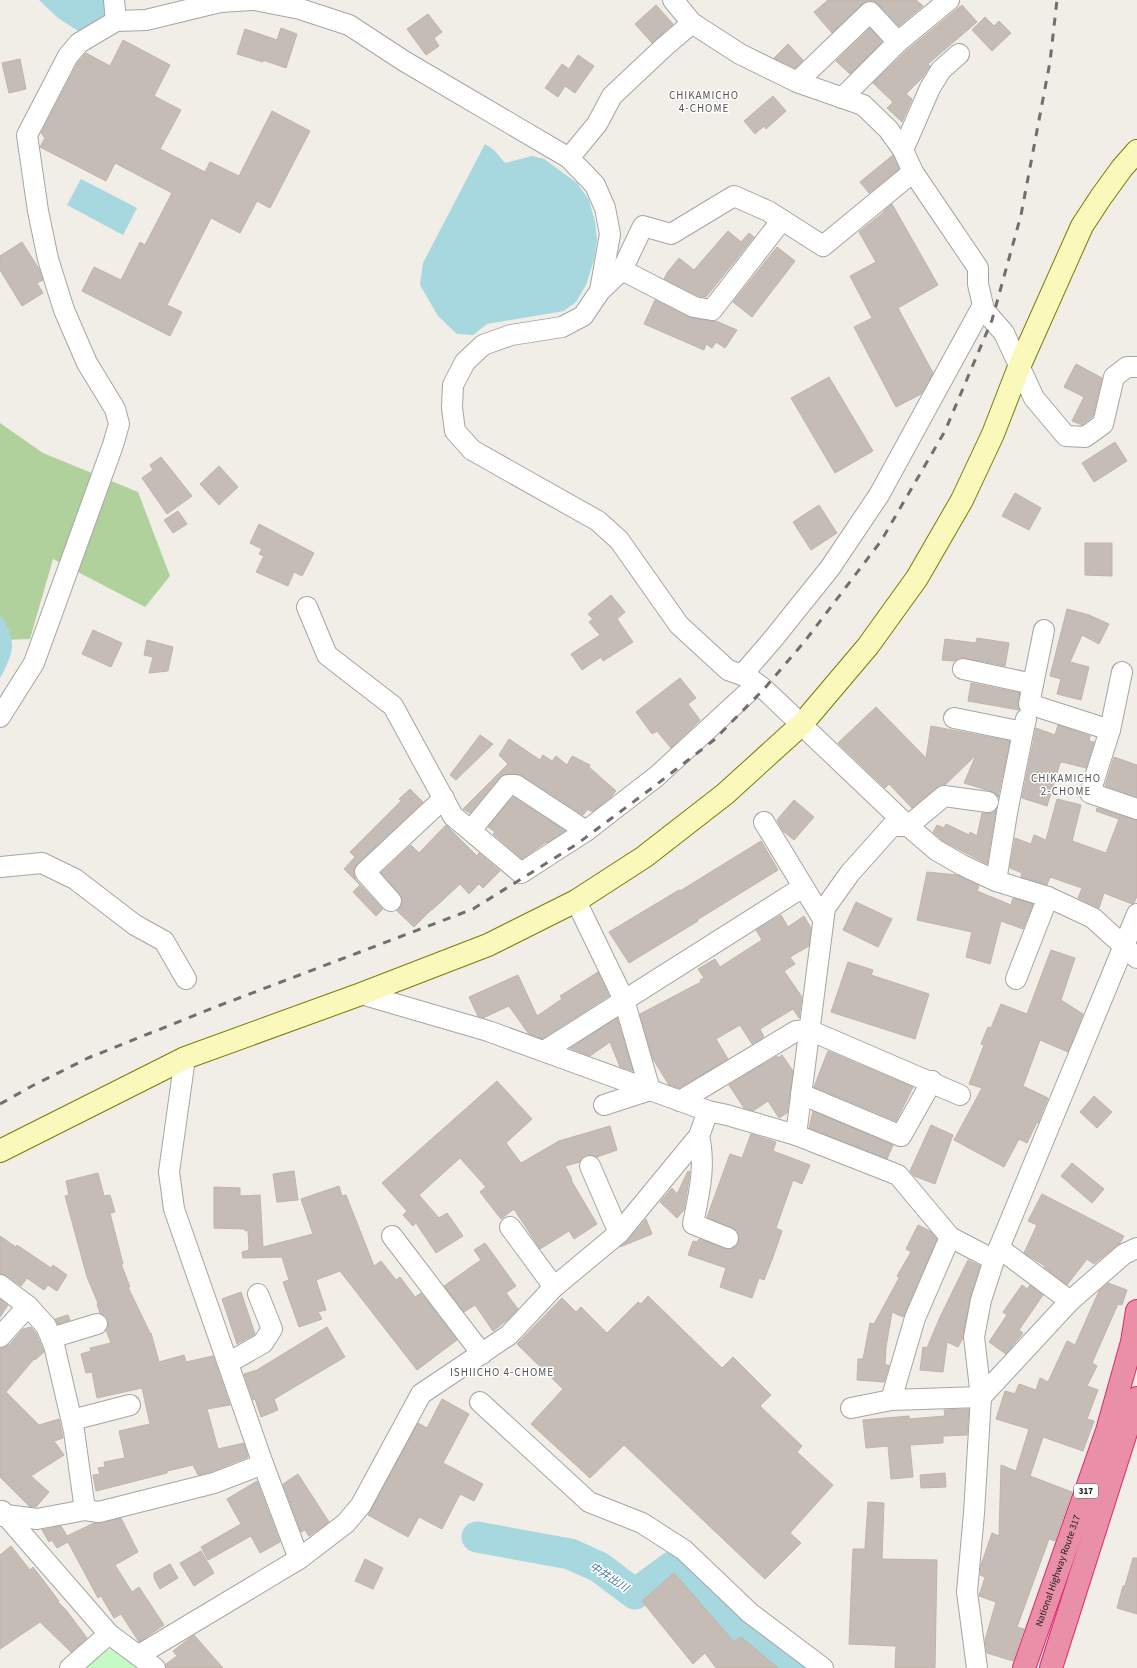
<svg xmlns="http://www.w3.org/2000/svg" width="1137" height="1668" font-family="'Source Sans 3','Noto Sans JP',sans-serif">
  <rect width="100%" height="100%" fill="#f1ede7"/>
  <path fill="#b0d19c" d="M0,423l43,30 95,39 32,84 -25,31 -92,-48 -23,80 -30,1z"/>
  <path fill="#c6fac5" d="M114,1649l25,19h-63l23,-16z"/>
  <g fill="#a7d7df">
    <path d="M39,0h67l-3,23 -20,11 -25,-16z"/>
    <path d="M485,144l9,6 11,13 27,-7 12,3 33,24 12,17 6,22 2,18 -3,20 -8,25 -10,17 -12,9 -77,13 -14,11 -16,-1 -19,-18 -18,-31 3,-22z"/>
    <path d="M81,179l56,29 -14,27 -56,-30z"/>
    <path d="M0,615c7,8 12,20 12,30 1,8 -8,27 -12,33z"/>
  </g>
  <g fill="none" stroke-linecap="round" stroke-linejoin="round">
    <path stroke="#a7d7df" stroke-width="31" d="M477,1537l93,17 29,13 36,27 38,-28 67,64 53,38"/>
  </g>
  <g fill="#c6bcb6" stroke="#c3b2a9">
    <path d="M828,0h88l7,6 -24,20 -21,-22 -5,-3h-6l-5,3 -30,29 -18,-21z"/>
    <path d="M656,5l17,19 -21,19 -17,-19z"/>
    <path d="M962,5l15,17 -49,42 2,2 -8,12 -16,16 6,5 -10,23 -15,-14 6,-6 -20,-19 33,-32z"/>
    <path d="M428,14l14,18 -8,6 5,8 -13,9 -19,-26z"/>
    <path d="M985,17l9,9 5,-5 12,12 -19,18 -20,-21z"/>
    <path d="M281,28l16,6 -11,34 -23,-8v2l-26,-8 8,-25 32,11z"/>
    <path d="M870,28l12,14 -32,32 -14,-13z"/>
    <path d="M123,40l47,25 -16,31 27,14 -21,39 45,23 5,-10 29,14 33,-65 38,20 -40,77 -13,-7 -17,32 -29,-15 -44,87 15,7 -12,24 -88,-45 12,-24 27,13 19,-38 5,3 27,-52 -57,-30 -9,18 -66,-34 5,-9 -4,-5 37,-71 8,-9 24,13z"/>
    <path d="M788,44l15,16 -8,8 -21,-10z"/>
    <path d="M578,55l16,11 -19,27 -10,-7 -7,11 -13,-9 17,-24 7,5z"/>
    <path d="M20,59l6,30 -17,4 -7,-30z"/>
    <path d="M773,96l13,15 -20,18 -2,-3 -9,8 -11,-13z"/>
    <path d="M893,155l6,14 -30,24 -9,-11z"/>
    <path d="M892,204l46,81 -40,23 35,65 -12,21 -25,13 -42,-80 18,-9 -22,-42 26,-14 -17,-30 25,-20v-1z"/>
    <path d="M728,231l13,11 8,-9 5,4 -48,60 -8,-1 -34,-17 3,-6 12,-15 15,12z"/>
    <path d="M22,242l17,27 4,11 -6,3 6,10 -21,13 -22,-36v-14z"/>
    <path d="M777,247l18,14 -43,56 -19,-15z"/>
    <path d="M655,300l34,17 21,4h6l21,9 -12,18 -9,-6 -4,6 -6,-4 -2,6 -60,-26z"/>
    <path d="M1076,364l26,14 -9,38 -11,9 -10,-4 12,-24 -20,-10z"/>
    <path d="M829,377l44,74 -38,22 -44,-75z"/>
    <path d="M1115,442l12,19 -33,21 -12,-19z"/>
    <path d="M161,457l31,39 -25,18 -25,-36 11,-8 -3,-5z"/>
    <path d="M219,466l19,21 -19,18 -19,-21z"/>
    <path d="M1015,493l26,15 -12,22 -27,-14z"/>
    <path d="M819,505l18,28 -26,17 -18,-28z"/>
    <path d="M178,511l9,13 -14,9 -9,-13z"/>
    <path d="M259,524l55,29 -12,23 -8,-4 -6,14 -32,-14 8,-16 -5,-2 3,-5 -12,-6z"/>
    <path d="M1085,543h27v33l-27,-1z"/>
    <path d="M611,595l14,17 -8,7 16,23 -30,19 -2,-4 -19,13 -11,-16 29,-19 -11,-13 4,-3 -5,-5z"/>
    <path d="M1067,609l22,6 20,9 -10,20 -17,-9 -12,27 19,5 -8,33 -24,-6 4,-15 -11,-3z"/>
    <path d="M93,630l29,13 -11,24 -29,-13z"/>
    <path d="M977,638l32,5 -4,23 -40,-8h-6l-5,3 -12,-1 3,-21 31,4z"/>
    <path d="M147,640l26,7 -5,24 -19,2 4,-16 -9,-2z"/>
    <path d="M680,678l16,20 -8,6 12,16 -29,28 -14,-17 -5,3 -16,-22z"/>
    <path d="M971,683l49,10 -2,9 1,8 -51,-9z"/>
    <path d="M876,707l50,51 5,-32 79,15 -12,56 -3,-4 -5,-2 -26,-8 12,-28 -31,30 -8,2 -25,21 -23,-24 -4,4 -47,-45z"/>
    <path d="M1058,725l32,11 -1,5 5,1 -8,26 -24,-6 -2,1 -13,43 -25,-8 14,-70 19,7z"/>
    <path d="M480,735l13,9 -37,36 -6,-5z"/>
    <path d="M509,739l31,21 3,-5 9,6 4,-5 11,9 5,-9 18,9 -1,2 27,24 -5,6 -19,15 -4,-3 -5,6 -61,-40 -14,-1 -9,4 -29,35 -7,-4 45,-45 -9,-9z"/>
    <path d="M1114,757l23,8v32l-32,-11z"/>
    <path d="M410,789l13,13 -66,62 -3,5v6l2,5 27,29 -7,7 -23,-24 7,-7 -16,-16 11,-12 -5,-5 51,-51 -2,-2z"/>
    <path d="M513,797l52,34 -18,12 -1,-1 -24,17 -29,-25 2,-2 -7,-5z"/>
    <path d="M1057,799l24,6 -9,36 34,12 13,-34 -23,-8 1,-3 40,12v76l-3,7 -2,1 -28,-11 -5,15 -21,-10 4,-10 -32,-11 -3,8 -26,-8 1,-4 -12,-5 5,-30 16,6 3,-9 12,5z"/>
    <path d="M794,800l20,17 -20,23 -11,-9 -6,-11z"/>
    <path d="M996,810l-9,54 -44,-23 -10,-9 4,-7 7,3 2,-4 23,11 1,-3 7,4 5,-23h10z"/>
    <path d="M446,825l31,31 2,-3 21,18 -17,17 -4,-4 -10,10 -9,-10 -28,26h-1l-17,17 -17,-16 5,-6v-7l-21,-25 30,-28 8,8z"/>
    <path d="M761,841l17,29 -81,50 1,1 -69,42 -20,-31 70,-42 1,1z"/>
    <path d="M927,872l30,3 22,11 -2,5 34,14 2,-7 20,6 -10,25 -22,-8 -11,43 -24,-7 6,-25 -55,-12z"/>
    <path d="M856,902l36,17 -14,28 -35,-17z"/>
    <path d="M781,915l7,12 16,-11 7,12 -2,18 -19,11 5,7 -11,7 18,26 -3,21 -6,-9 -33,20 4,8 -12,7 -12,-19 -24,14 12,20 -49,29 -10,-3 -16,-26 -13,-45 61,-32 -1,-2 4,-2 -6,-9 17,-10 5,8 42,-27 -6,-10z"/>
    <path d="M1051,950l24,8 -14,42 22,14 -15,38 -28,-12 -17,46 25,12 -10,25 -1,-1 -10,21 -8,-4 -15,28 -50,-27 28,-52 -13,-4 15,-39 -3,-1 7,-17 3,1 10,-24 26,10z"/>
    <path d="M848,962l25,8 -2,5 58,19 -14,45 -84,-27z"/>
    <path d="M598,972l11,24 -67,43 -14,-6 -19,-27 -26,12 -5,-2 -9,-19 49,-22 19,41 25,-17 -2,-3z"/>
    <path d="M617,1018l16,53 -13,-4 -10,-25 -20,14 -20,-8z"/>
    <path d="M828,1051l85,36 -17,34 -82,-34z"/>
    <path d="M782,1055l11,16 -6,42 -8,5 -11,-17 -15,10 -9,-3 -15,-23 48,-29 1,2z"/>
    <path d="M497,1081l35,38 -26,24 15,20 38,-22 51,-15 7,24 -20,7 -5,-2h-6l-6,7 -15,4 7,13 -1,1 26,44 -23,15 -5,-8 -29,18 -26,-40 -13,10 -21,-27 6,-5 -26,-29 -41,37 20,23 8,-5 16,23 -27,17 -20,-30 -3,3 -10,-11 4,-4 -25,-28z"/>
    <path d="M1094,1096l18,16 -15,16 -17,-16z"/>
    <path d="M813,1111l80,34 -6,14 -78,-31z"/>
    <path d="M931,1125l22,10 -18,49 -21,-8 -4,-5z"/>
    <path d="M751,1134l25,8 -3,9 37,14 -8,19 -9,-4 -17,48 6,3 -9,26 -9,23 -5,-2 -7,20 -32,-11 6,-19 -38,-13 5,-14 4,1 2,-3 30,10 6,-2 3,-4 1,-7 -2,-5 -30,-14 23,-63 12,4z"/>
    <path d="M1072,1163l32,26 -12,14 -31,-27z"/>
    <path d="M294,1171l4,29 -21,2 -4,-28z"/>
    <path d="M688,1171l2,1 -1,7 -5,31 -7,8 -17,-16 12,-14 5,6z"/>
    <path d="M98,1173l6,23 6,-1 5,17 -5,1 13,51h-2l9,23h-2l22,46h1l8,29 25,-7 2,7 27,-6 17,49 -23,4 11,40 26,-6 4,14 -38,15 -12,3 -5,-10 -26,6v2l-71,18 -3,-16 7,-1 -2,-6 7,-1 -1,-5 21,-4 -6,-27 31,-7 -8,-36 -45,10 -5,-26 -6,1 -5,-19 10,-3 -1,-3 21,-5 -5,-13 2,-4v-6l-3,-5 -5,-2 -3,-9 1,-1 -11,-26 -22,-81 4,-1 -3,-14z"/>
    <path d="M339,1186l3,10 4,-1 28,71 7,-5 15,19 4,-3 15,20 6,-4 36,47 -40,30 -77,-99 -24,9 10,30 -8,2 4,7 -23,8 -16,-45 6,-2 -7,-23 -39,1 -1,-6 7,-2 -1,-20 -3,1v-2l-31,-1v-41l26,1v8l20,-1 3,52 50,-13 -12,-35z"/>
    <path d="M1042,1194l82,42 -4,7 -26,21 -7,-5 -20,26 -23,-18 1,-1 -21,-13 13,-28 -9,-4z"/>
    <path d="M646,1219l6,15 -32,13 8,-7z"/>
    <path d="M918,1225l12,6 7,8 -34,78 -11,-5 -6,35 -1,18h4l-5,17 -27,-2 1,-21h5l7,-36 4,1 25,-46 -2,-2 14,-24 -5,-3z"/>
    <path d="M0,1236l16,11 1,-2 34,23 2,-3 14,10 -10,16 -9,-6 -4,5 -17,-12 -6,8 -14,-10 -7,-2z"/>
    <path d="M485,1243l31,43 -10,7 12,16 -12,12 -13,10 -18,-26 -11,7 -20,-26 37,-26 -7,-10z"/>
    <path d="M968,1260l12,6 -10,32 -7,40 -5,9 -11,-5 -4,30 -23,-2 3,-23 4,1 13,-31z"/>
    <path d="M1108,1283l19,7 -5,15 -4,-1 -26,59 5,3 -10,20 11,4 -11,29 7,2 -11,30 -40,-14 -13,39 42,16 -17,49 -6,-2 -32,88 7,2 -11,32 -26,-8 -2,-13 11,-38 -17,-6 6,-19 -5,-2 1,-10 11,-32 7,3 2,-71 15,6 13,-42 -33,-10 9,-28 10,3 4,-10 17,6 4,-12 8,4 19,-41 8,4 24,-54z"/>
    <path d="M1022,1285l5,4 3,-4 13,10 -24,35 4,3 -17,21 -17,-12 18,-27 -4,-3z"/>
    <path d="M241,1292l14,42 -18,10 -15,-45z"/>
    <path d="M648,1296l74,72 11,-11 38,38 -11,11 42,40 -5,6 36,33 -43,48 11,10 -36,36 -141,-134 -34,33 -59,-54 32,-35 -46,-45 45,-46 14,14 5,-5 26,26 31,-31 3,2z"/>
    <path d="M0,1299l8,6 -8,12z"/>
    <path d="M68,1315l2,5 -12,4 -3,-5z"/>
    <path d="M31,1327l5,6 8,19 -9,8 -1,-1 -28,33 33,33 20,-6 4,19 -9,3 10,14 -33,21 18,16 -13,15h-6l-30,-30v-128l9,-4 14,-16z"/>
    <path d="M327,1327l18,30 -71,42 4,11 -17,7 -6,-18 -2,1 -9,-26 13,-4z"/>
    <path d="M442,1399l27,15 -26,49 40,21 -9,17 -14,-7 -18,35 -23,-12 -11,20 -40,-22 50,-92 9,5z"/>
    <path d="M969,1409l-2,26 -24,1v7l-33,2 3,32 -22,2 -3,-33 -22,2 -3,-28 46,-4v3l36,-3 -1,-6z"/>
    <path d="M945,1473l1,14 -25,1 -1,-13z"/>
    <path d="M298,1474l31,48 -20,14 -4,-6 -4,2 -18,-48z"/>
    <path d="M257,1481l23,61 -20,11 -9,-17 -43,24 -7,-13 40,-23 -14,-25z"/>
    <path d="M868,1502l16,1 -2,56 55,1 -2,108h-40l1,-22 -47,-2 4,-95h12z"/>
    <path d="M121,1518l17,34 -23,13 17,27 7,-5 25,38 -25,17 -18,-28 -7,4 -13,-22 -3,2 -30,-56 -11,6 -5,-8 -3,2 -7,-12 19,-4 6,10 27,-13h8z"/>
    <path d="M11,1546l19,24 3,-3 26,34 -1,1 8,8 21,28 -16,14 -31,-30 -40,27v-94z"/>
    <path d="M201,1551l13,22 -20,13 -14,-23z"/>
    <path d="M1133,1558h4v56l-20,-6 6,-22h2z"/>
    <path d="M365,1559l18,9 -10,21 -18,-8z"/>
    <path d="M170,1564l8,14 -18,11 -6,-11v-5z"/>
    <path d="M674,1573l60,69 7,-5 37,31h-62l-11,-15 -12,11 -51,-63z"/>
    <path d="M194,1635l29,33h-57v-4l11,-8 -4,-5z"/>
  </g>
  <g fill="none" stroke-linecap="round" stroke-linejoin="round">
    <g stroke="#a5a5a5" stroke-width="22">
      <g id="street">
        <path d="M114,0l2,21"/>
        <path d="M255,0l45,9 49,16 55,36 165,97 26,27 10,23 5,26 -10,57 -17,25 -21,11 -51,8 -28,10 -18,17 -12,23 -1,23 3,23 17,19 126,71 21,19 60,85 49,45 20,7 16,12 144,137 28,24 26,15 34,16 52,16 45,21 44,40"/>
        <path d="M673,0l19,23 48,31 57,28 66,23 25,24 15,21 10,22 65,96v16l6,26 20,23 30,65 32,38 19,1 18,-13 11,-47 13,-10h10"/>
        <path d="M797,82l73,-70 28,30"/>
        <path d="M842,98l56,-56 51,-42"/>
        <path d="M903,150l27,-62 11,-18 18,-16"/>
        <path d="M569,158l28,-34 15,-28 51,-48 29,-25"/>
        <path d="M622,270l72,37 18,3 70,-90"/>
        <path d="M600,291l22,-21 21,-44 28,8 63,-38 34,15 55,35 90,-74"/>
        <path d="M307,607l20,48 66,51 60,110 68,57 65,-42 71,-55 100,-92"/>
        <path d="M1044,630l-15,74 81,26"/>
        <path d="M963,669l70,15"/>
        <path d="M1122,672l-12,58 -20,63 47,16"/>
        <path d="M742,675l31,-36 57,-71 49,-73 104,-190"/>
        <path d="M0,717l34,-54 79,-218 6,-21 -4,-15 -28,-46 -23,-53 -16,-51 -10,-48 -11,-76 41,-79 11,-13 37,-22 30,-1 74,-18 32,-2"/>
        <path d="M954,718l69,14 3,-13"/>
        <path d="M764,822l59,97"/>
        <path d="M471,830l37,-45h8l70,46"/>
        <path d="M0,867l42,-4 33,16 60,46 29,16 22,38"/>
        <path d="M996,881l11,-68 16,-81"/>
        <path d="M391,901l-26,-29 79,-74"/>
        <path d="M576,901l48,99 26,90 -46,15"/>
        <path d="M1016,979l32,-82"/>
        <path d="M361,994l127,37 220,80 19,4 69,20 102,40 52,62 44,23"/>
        <path d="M549,1048l254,-161"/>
        <path d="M185,1058l-16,114 5,37 89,255 36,95"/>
        <path d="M801,1094l100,42 31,-55"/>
        <path d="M680,1101l116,-70 13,-1 151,65"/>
        <path d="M796,1135l29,-227 25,-35 42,-47h16l36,-30 44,6"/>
        <path d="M699,1136c7,30 0,58 -6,88l35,14"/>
        <path d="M590,1166l29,67"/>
        <path d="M510,1227l44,60"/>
        <path d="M392,1236l90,118"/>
        <path d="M950,1237l-35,81 -24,82 90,-3 89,-96 54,-47 13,-6"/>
        <path d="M999,1248l71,53"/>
        <path d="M0,1285l28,21 18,20 8,19 20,86 11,79"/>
        <path d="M0,1337l28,-31"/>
        <path d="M51,1338l46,-14"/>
        <path d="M228,1363l35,-20 9,-14 -14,-35"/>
        <path d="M480,1402l109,100 53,21 42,27 66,63 73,55"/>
        <path d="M851,1408l40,-8"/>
        <path d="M72,1420l58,-15"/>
        <path d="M2,1511l107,123 46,34"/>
        <path d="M0,1516l6,-1 31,4 48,-9 14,2 115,-29 49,-19"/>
        <path d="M139,1655l160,-96 47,-36 15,-18 60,-111 88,-59 45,-48 65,-54 80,-97 9,-25"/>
        <path d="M70,1668l39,-34"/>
        <path d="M977,1668l-10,-76 7,-79 7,-116 -7,-60 7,-37 13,-40 143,-346"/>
      </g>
    </g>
    <g stroke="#7a7c03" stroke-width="24">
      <path id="secondary" d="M0,1151l185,-93 176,-64 127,-49 88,-44 68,-44 81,-63 77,-70 66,-78 49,-68 45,-78 31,-66 26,-67 63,-141 19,-29 21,-29 15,-17"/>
    </g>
    <g stroke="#de2675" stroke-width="24">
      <g id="highway">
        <path id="s1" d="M1024,1668l83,-237 25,-89 5,-31"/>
        <path d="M1051,1668l86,-270"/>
      </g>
    </g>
    <use href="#street" stroke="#fff" stroke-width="20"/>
    <use href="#secondary" stroke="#fbf8bc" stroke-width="22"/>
    <use href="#highway" stroke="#e98fa8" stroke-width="22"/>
    <path stroke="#6f6f6f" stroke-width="3" stroke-dasharray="8 8" stroke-linecap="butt" d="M0,1104l32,-18 56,-28 130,-52 255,-97 104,-65 75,-56 62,-48 50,-51 41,-48 76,-100 64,-110 47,-111 29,-105 29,-153 7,-62"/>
  </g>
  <g text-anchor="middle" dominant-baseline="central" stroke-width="3" stroke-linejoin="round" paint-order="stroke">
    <rect fill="#fff" stroke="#646464" stroke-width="1" x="1074" y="1484" width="24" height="14" rx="3"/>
    <g font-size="9" font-weight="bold" fill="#212121">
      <text x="1086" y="1491">317</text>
    </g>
    <g font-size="10" fill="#212121" stroke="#fff">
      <text stroke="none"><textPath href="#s1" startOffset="103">National Highway Route 317</textPath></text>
    </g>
    <g font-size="11" letter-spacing="1" fill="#545454" stroke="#fff">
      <text x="704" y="95">CHIKAMICHO<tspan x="704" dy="13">4-CHOME</tspan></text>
      <text x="1066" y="778">CHIKAMICHO<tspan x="1066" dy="13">2-CHOME</tspan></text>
      <text x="502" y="1372">ISHIICHO 4-CHOME</text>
    </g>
    <g font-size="11" font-style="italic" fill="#457ca3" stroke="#fff">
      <text transform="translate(609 1577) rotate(33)">中井出川</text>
    </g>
  </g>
</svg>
